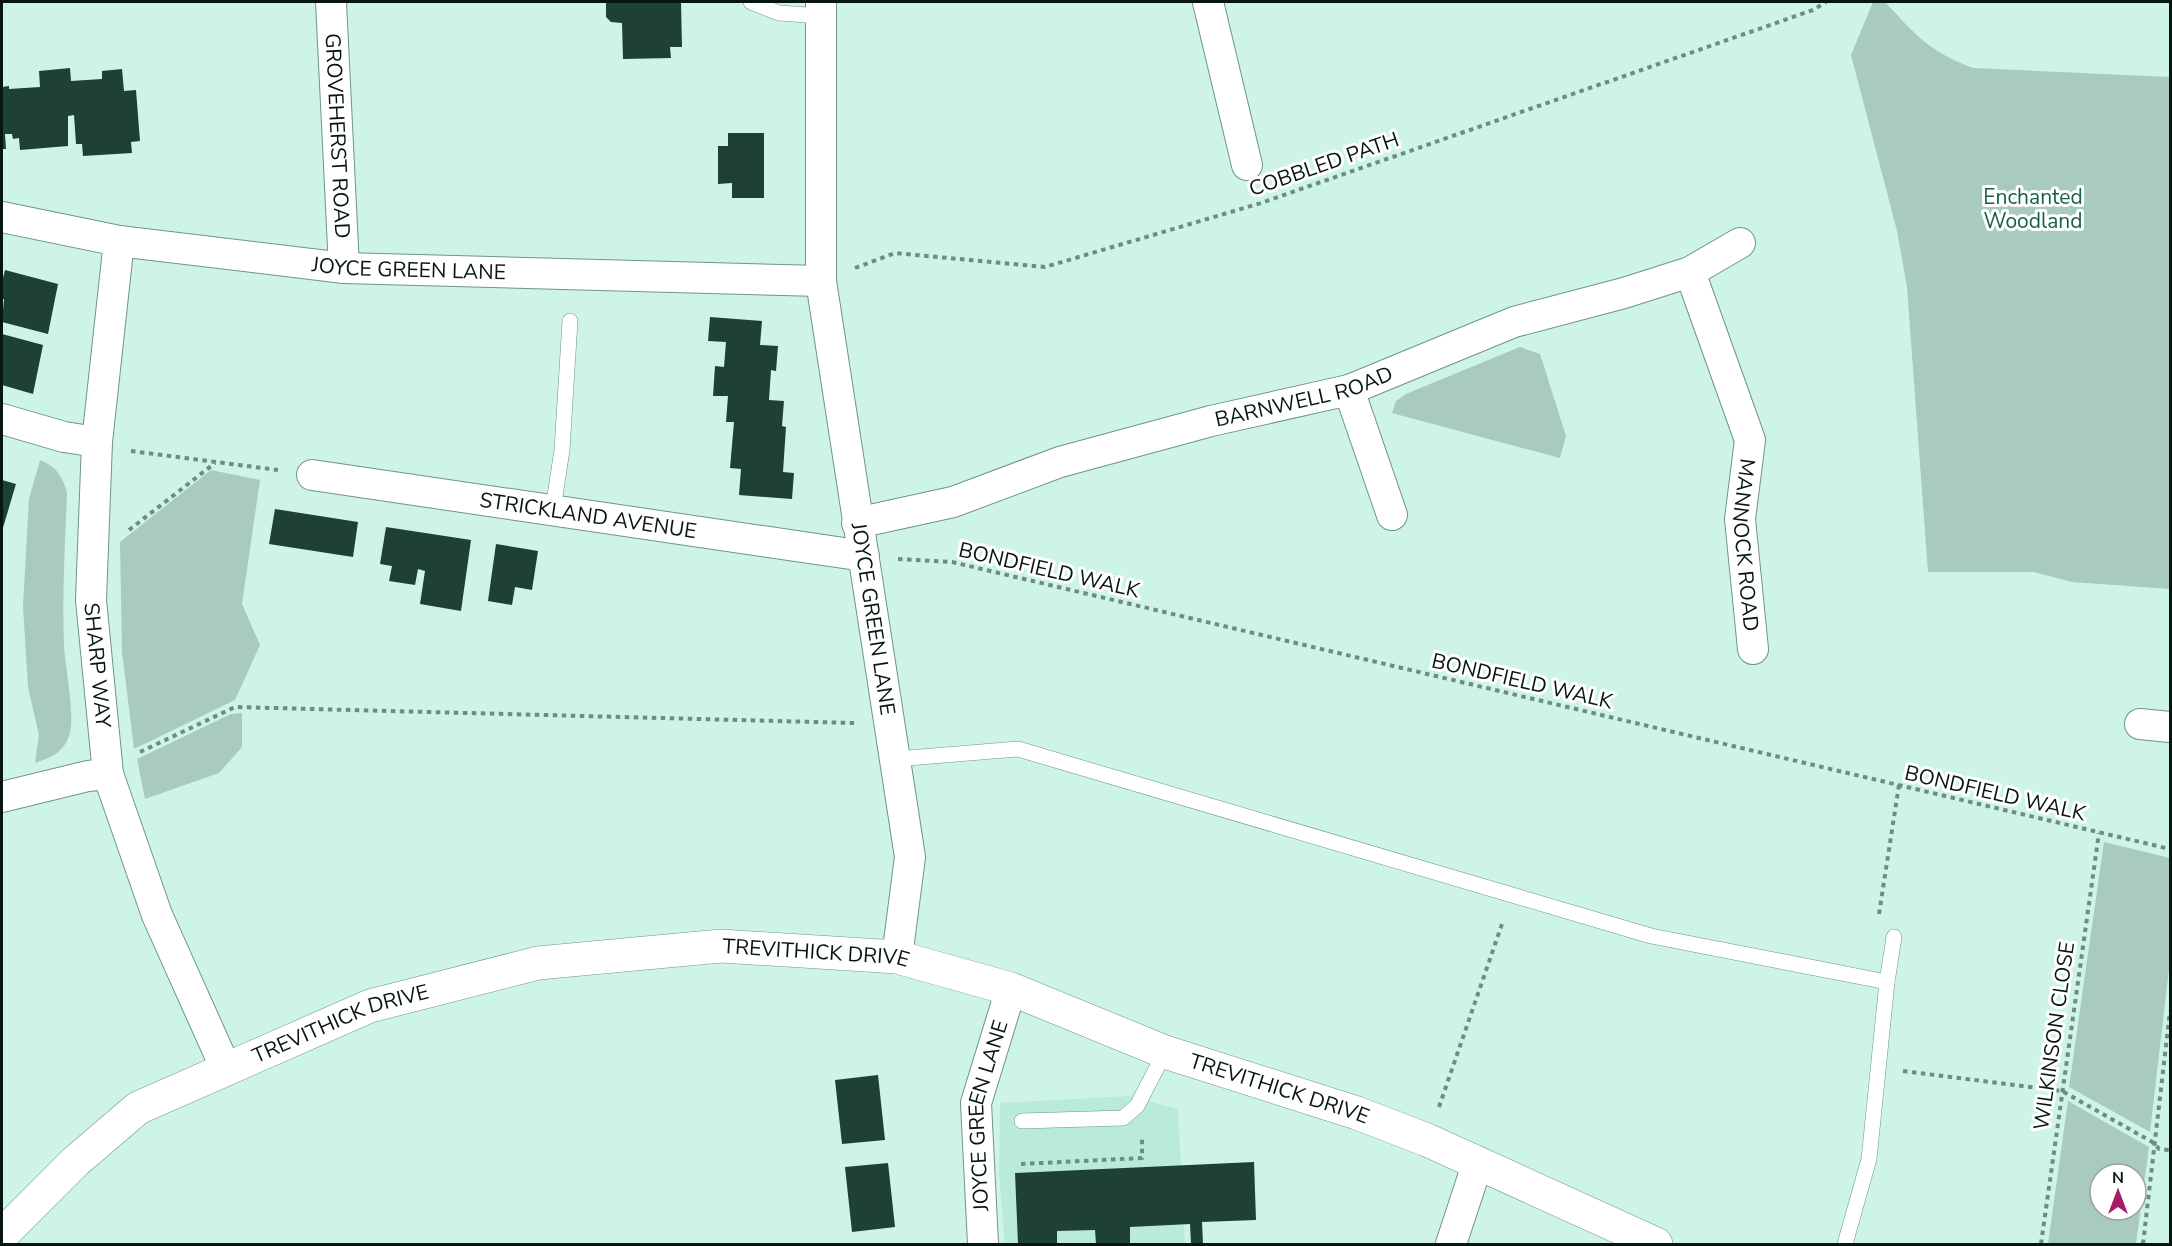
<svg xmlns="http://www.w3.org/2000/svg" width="2172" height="1246" font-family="'Nunito Sans',sans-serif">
  <rect width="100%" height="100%" fill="#cdf4e7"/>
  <path fill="#baeadb" d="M1129,1096l49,13 7,135h-180l-6,-71 1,-70z"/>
  <g fill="#a8cabf" fill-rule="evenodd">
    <path d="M1873,2h12c32,34 42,48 88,66l197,9v512l-98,-7 -38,-10h-106l-21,-285 -10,-56 -46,-176z"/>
    <path d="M1520,347l20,7 26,82 -6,22 -168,-45 4,-12 10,-7z"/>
    <path d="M40,460c16,6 23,17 27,33 -2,51 -5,101 -3,152 1,23 12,73 5,91 -6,17 -19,22 -34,27l4,-28 -11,-48 -5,-81 6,-107z"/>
    <path d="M211,470l49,10 -18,124 18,41 -25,55 -101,49 -12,-97 -2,-110z"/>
    <path d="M242,713v34l-23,26 -74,26 -8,-40 94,-45z"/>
    <path d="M2104,842l66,16v103l-20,171 -81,-45z"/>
    <path d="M2068,1101l81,46 -13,97h-88zM2100,1174h36v36h-36z"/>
  </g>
  <g fill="#1e4036">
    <path d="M606,2h75l1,45h-12l1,11 -48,1 -1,-36 -11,-1 -5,-5z"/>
    <path d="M70,68l1,13 31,-2v-8l20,-2 2,22 12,-1 4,51 -9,1 1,11 -49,3 -1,-12h-6l-2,-29 -6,1v30l-48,4 -1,-12 -6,1 -1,-5h-7l1,15h-4v-62l7,-1v3l31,-2 -1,-16z"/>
    <path d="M728,133h36v65h-32v-15l-14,1v-38h10z"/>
    <path d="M5,270l53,14 -10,50 -46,-12 2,-23h-2v-17z"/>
    <path d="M710,317l52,4 -2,24 18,1 -2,25 -5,-1 -2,30 15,1 -2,25 4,1 -3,45 11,1 -2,26 -53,-4 2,-26 -11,-1 4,-46h-8l2,-26h-15l2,-30 9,1 2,-25 -18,-1z"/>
    <path d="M2,334l41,11 -10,49 -31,-9z"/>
    <path d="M2,480l14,4 -14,47z"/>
    <path d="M275,509l83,13 -5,35 -84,-13z"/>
    <path d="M386,527l85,13 -10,71 -41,-7 5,-33 -7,-2 -3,16 -26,-4 3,-15 -12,-2z"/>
    <path d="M496,544l42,7 -6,39 -17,-3 -3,18 -24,-4z"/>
    <path d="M878,1075l7,65 -43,4 -7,-64z"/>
    <path d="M1254,1162l2,58 -54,2 1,22h-12l-1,-20 -60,3v17h-34l-1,-14 -38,1v13h-39l-3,-71z"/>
    <path d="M888,1163l7,64 -43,5 -7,-65z"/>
  </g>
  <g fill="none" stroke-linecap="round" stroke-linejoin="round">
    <g stroke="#709489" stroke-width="16">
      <g id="lane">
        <path d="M751,2l28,11 42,3"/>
        <path d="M553,509l9,-59 8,-129"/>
        <path d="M896,759l122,-10 633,187 236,46 -18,177 -24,85"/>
        <path d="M1887,982l7,-45"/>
        <path d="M1022,1121l101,-3 14,-12 28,-54"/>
      </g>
    </g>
    <g stroke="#709489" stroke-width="32">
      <g id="street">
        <path id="s1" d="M331,2l13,266"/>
        <path id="s2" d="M821,2v279l89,576 -13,100"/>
        <path d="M1208,2l39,163"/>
        <path id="s3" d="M2,217l117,24 225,27 477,13"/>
        <path id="s4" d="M119,241l-22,201 -6,158 17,174 49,141 69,154"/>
        <path id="s5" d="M1690,272l60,168 -10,79 13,130"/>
        <path d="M1349,390l43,125"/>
        <path d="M2,419l62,18 33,5"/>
        <path id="s6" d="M312,475l552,81"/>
        <path id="s7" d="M857,523l96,-21 107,-40 151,-41 138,-31 165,-68 110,-29 66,-21 50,-29"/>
        <path d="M2140,724l30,3"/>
        <path d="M2,797l86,-21 20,-2"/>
        <path id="s8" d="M983,1244l-7,-141 35,-114"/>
        <path d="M1451,1244l27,-82"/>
      </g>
    </g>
    <g stroke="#709489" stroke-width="34">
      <g id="secondary">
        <path id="s9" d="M2,1235l74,-74 62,-53 232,-102 168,-43 183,-17 176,11 114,32 154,63 192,61 70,27 229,104"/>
      </g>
    </g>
    <g stroke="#708b83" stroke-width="4" stroke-dasharray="4.5 4.5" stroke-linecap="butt">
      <path d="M855,268l40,-15 150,14 216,-64 552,-193 13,-8"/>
      <path d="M131,451l147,19"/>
      <path d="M129,530l86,-67"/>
      <path d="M898,559l54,3 1218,287"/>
      <path d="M140,752l95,-45 619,16"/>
      <path d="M1879,914l20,-129"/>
      <path d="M1903,1071l159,20 92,52 5,6 11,1"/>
      <path d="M1439,1107l64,-186"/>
      <path d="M1021,1164l121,-6v-21"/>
      <path d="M2041,1244l58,-411"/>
      <path d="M2143,1244l27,-233"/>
    </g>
    <use href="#lane" stroke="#fff" stroke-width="15"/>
    <use href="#street" stroke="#fff" stroke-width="30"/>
    <use href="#secondary" stroke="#fff" stroke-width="33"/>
  </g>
  <g text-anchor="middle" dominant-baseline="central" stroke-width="6" stroke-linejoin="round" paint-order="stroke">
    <g font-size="21" fill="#081612" stroke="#fff">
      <text stroke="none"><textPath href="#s1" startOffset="134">GROVEHERST ROAD</textPath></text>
      <text transform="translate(1324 164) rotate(-19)">COBBLED PATH</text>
      <text stroke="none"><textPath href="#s3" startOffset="411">JOYCE GREEN LANE</textPath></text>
      <text stroke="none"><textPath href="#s7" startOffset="465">BARNWELL ROAD</textPath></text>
      <text stroke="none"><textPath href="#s6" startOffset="279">STRICKLAND AVENUE</textPath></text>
      <text stroke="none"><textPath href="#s5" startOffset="284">MANNOCK ROAD</textPath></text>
      <text transform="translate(1049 570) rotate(13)">BONDFIELD WALK</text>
      <text stroke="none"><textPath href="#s2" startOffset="621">JOYCE GREEN LANE</textPath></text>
      <text stroke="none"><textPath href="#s4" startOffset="426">SHARP WAY</textPath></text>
      <text transform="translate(1522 681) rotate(13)">BONDFIELD WALK</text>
      <text transform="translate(1995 793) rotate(13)">BONDFIELD WALK</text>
      <text stroke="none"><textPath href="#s9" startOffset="892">TREVITHICK DRIVE</textPath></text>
      <text stroke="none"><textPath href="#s9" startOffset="406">TREVITHICK DRIVE</textPath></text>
      <text transform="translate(2054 1036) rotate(-82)">WILKINSON CLOSE</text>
      <text stroke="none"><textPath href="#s9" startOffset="1378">TREVITHICK DRIVE</textPath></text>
      <text stroke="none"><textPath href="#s8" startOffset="130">JOYCE GREEN LANE</textPath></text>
    </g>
    <g font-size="21" fill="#145f4e" stroke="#fff">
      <text x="2033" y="197">Enchanted<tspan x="2033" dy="24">Woodland</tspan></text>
    </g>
  </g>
  <rect width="2172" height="1246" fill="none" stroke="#081612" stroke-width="6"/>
  <g transform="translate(2118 1192)"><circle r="28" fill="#ffffff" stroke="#9ca2a0" stroke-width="1.5"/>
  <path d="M0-4.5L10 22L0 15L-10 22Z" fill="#a51e67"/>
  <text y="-9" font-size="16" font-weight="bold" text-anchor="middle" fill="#081612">N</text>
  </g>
</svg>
